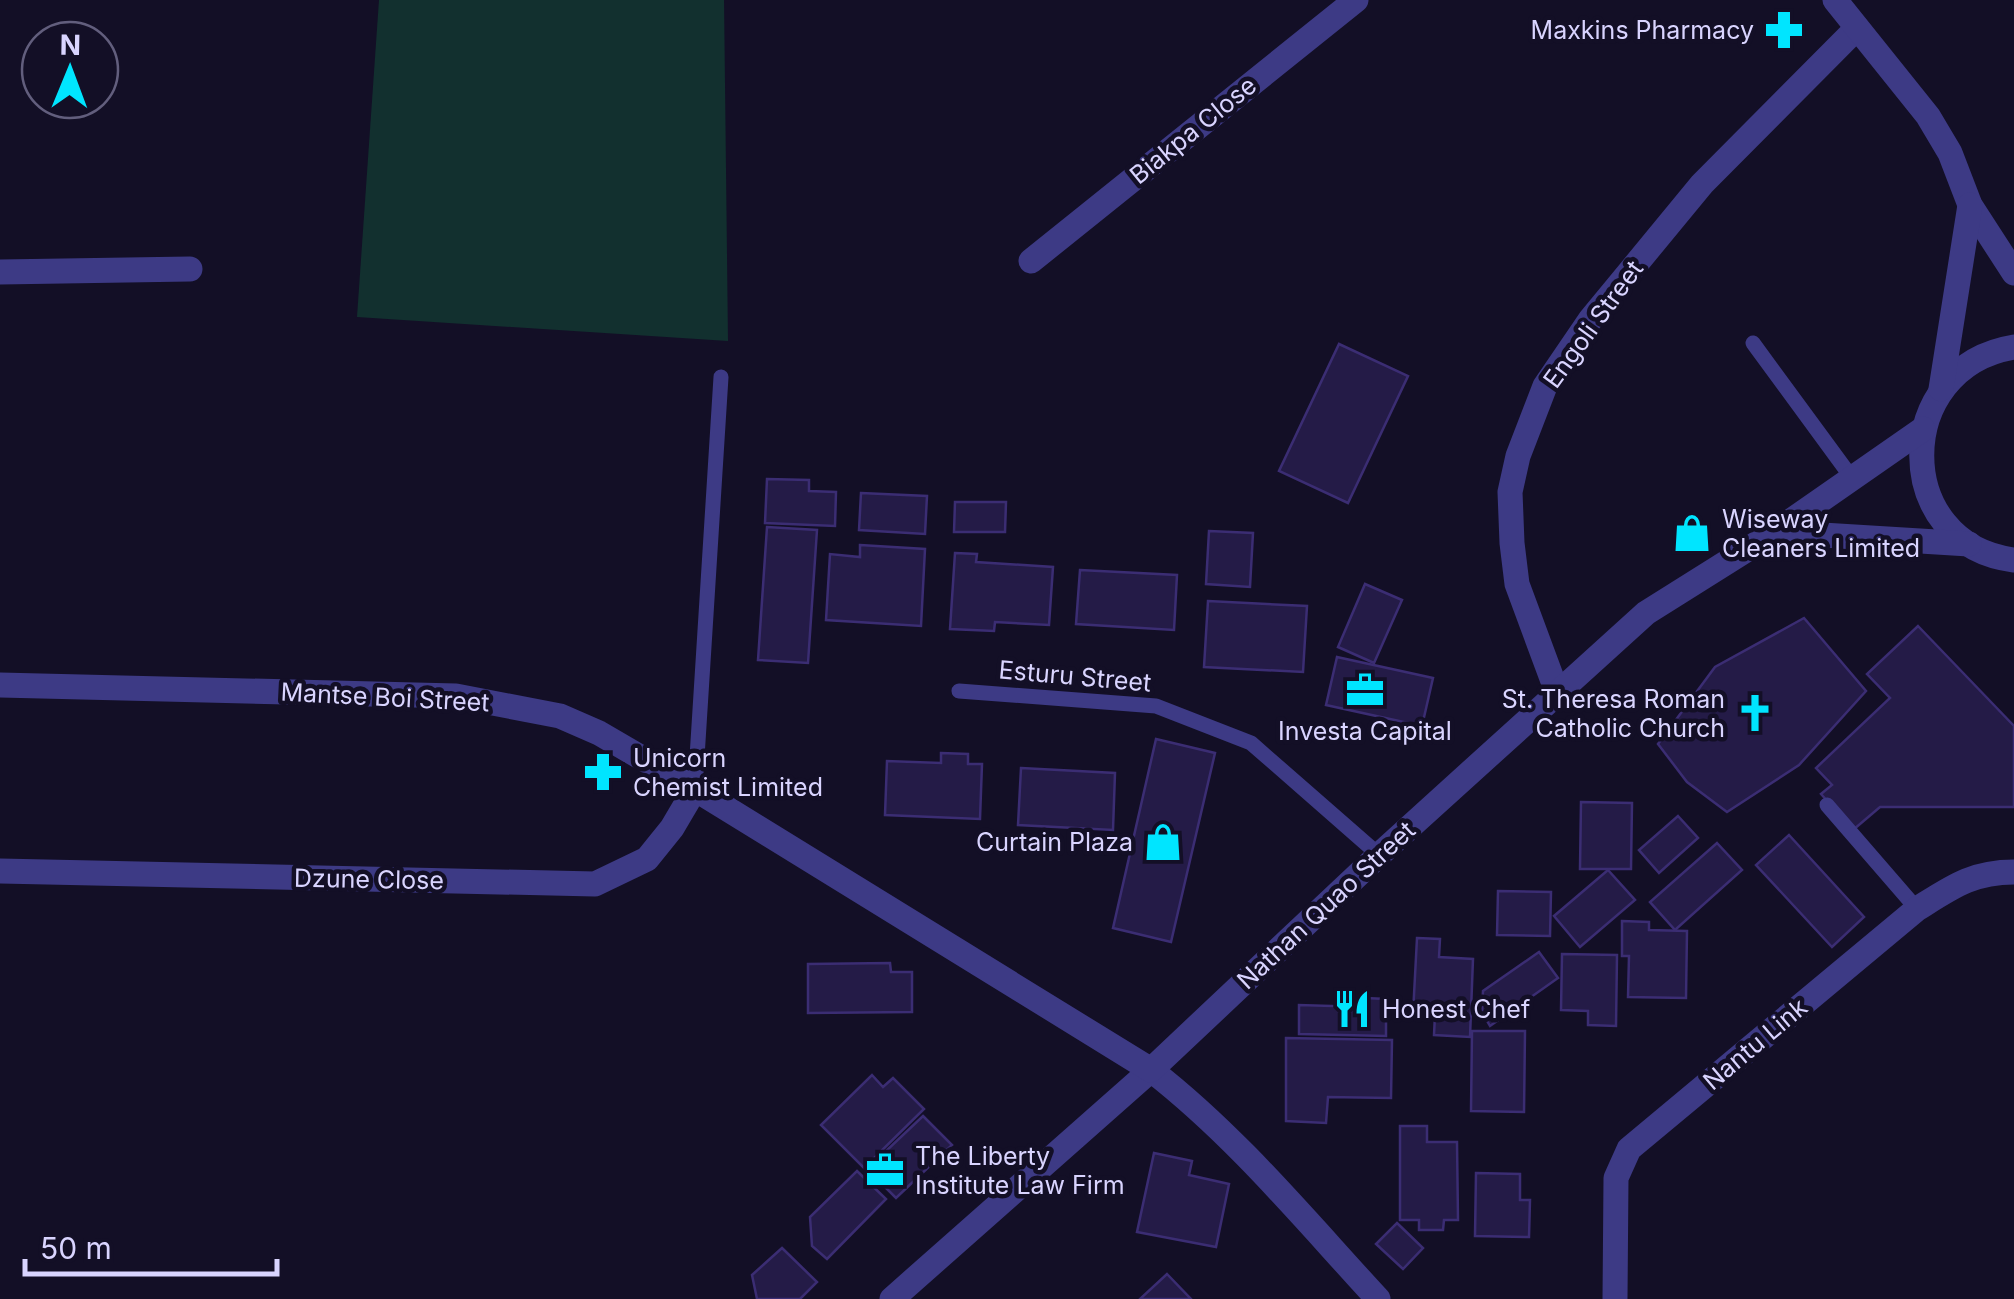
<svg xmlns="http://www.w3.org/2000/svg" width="2014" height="1299" font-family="Inter,sans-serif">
  <rect width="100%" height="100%" fill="#130f26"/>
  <path fill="#12302f" d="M379,0h345l4,341 -371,-24z"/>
  <g fill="#241b47" stroke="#3b2d73" stroke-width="2.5">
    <path d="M1339,344l69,32 -60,127 -69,-32z"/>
    <path d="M767,479l42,1v11l27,1 -1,34 -70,-3z"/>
    <path d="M861,493l66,3 -2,38 -66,-4z"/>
    <path d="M955,502h51l-1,30h-51z"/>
    <path d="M767,527l50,3 -9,133 -50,-3z"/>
    <path d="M1209,531l44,2 -3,54 -44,-3z"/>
    <path d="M860,545l65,4 -4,77 -95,-6 4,-66 30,3z"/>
    <path d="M955,553l22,1 -1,8 77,5 -4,58 -54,-3 -1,9 -44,-2z"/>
    <path d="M1080,570l97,5 -3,55 -98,-6z"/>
    <path d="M1365,584l37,16 -28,63 -36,-16z"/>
    <path d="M1208,601l99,5 -4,66 -99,-5z"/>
    <path d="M1804,618l62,73 -67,74 -72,47 -40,-30 -29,-38 57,-77z"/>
    <path d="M1918,626l96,100v81h-134l-27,23 -32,-36 11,-9 -16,-17 74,-70 -23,-24z"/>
    <path d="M1337,657l96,21 -11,48 -96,-21z"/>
    <path d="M1156,739l59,14 -44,189 -58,-14z"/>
    <path d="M941,753l27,1v10h14l-2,55 -95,-4 2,-54 54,2z"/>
    <path d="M1021,768l94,5 -2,57 -95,-5z"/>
    <path d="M1581,802l51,1 -1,66h-51z"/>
    <path d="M1678,816l20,22 -39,35 -20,-23z"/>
    <path d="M1789,835l75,82 -32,30 -76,-82z"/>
    <path d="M1717,843l25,27 -67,60 -25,-28z"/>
    <path d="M1608,870l27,30 -55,47 -26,-31z"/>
    <path d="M1498,891l53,1 -1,44 -53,-1z"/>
    <path d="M1622,921l27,1v8l38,1 -1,67 -58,-1 1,-41h-7z"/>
    <path d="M1417,938l23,1 -1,18 34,2 -3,78 -36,-2 1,-20 -22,-1z"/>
    <path d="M1539,952l19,26 -68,48 -8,-14 1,-21z"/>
    <path d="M1562,954l55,1 -1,71 -28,-1v-14l-27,-1z"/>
    <path d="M890,963l1,9h21v40l-104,1v-49z"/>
    <path d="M1365,998l21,1v37l-87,-2v-29l66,2z"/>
    <path d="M1472,1031h53l-1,81 -53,-1z"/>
    <path d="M1286,1038l106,2 -1,58 -63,-1 -2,26 -40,-2z"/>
    <path d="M872,1075l11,12 10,-9 31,31 -60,59 -43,-43z"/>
    <path d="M923,1116l29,29 -56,53 -29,-29z"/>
    <path d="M1400,1126h27v16h30l1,78h-14l-1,10h-24v-10h-19z"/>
    <path d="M1154,1153l38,8 -3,14 40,9 -13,63 -79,-15z"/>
    <path d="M857,1171l29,28 -59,60 -15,-13 -2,-29z"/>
    <path d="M1476,1173l44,1v26h10l-1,37 -54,-1z"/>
    <path d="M1397,1223l26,25 -20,21 -27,-25z"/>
    <path d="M782,1248l35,34 -17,17h-43l-5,-24z"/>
    <path d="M1167,1274l24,25h-51z"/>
  </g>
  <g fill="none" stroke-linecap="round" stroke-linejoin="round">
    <g stroke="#3d3a85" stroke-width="15">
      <path d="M1753,343l99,135"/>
      <path d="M959,691l197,15 95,37 128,112"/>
      <path d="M695,789l26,-412"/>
      <path d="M1827,805l90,104"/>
    </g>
    <g stroke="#3d3a85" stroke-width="25">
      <path d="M1031,261l325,-261"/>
      <path d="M0,272l190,-3"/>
      <path d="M1557,692l-40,-108 -5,-41 -2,-51 8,-36 27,-70 45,-66 112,-136 155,-156"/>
      <path d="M0,871l595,13 52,-25 25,-31 23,-39"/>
      <path d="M892,1299l259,-229c85,66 154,150 227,229"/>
      <path d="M1615,1299l1,-121 13,-29 288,-240c35,-22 55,-37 97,-37"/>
    </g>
    <g stroke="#3d3a85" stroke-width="25">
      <path d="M1835,0l93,116 22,37 20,52 44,68"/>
      <path d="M2014,347c-123,20 -123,198 0,213"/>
      <path d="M1941,389l29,-184"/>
      <path d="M1775,532l194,12"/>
      <path d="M0,685l456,11 104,20 39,17 96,56 456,281 228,-215 267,-242 129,-81 148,-103"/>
    </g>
  </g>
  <defs>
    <g id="pharmacy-bare" transform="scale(3)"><path d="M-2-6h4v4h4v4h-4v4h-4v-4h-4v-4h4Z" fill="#00e5ff" stroke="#130f26" stroke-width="2.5" paint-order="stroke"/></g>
    <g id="shop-bare" transform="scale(3)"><path d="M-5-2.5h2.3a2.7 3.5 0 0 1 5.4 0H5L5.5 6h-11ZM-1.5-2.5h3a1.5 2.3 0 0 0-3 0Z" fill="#00e5ff" stroke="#130f26" stroke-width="2.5" paint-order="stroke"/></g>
    <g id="office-bare" transform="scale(3)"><path d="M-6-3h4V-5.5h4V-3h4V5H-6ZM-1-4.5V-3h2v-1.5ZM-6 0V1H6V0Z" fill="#00e5ff" stroke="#130f26" stroke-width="2.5" paint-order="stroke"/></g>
    <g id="church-bare" transform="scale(3)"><path d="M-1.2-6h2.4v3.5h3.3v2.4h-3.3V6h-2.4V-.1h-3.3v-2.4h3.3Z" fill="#00e5ff" stroke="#130f26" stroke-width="2.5" paint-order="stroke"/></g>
    <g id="restaurant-bare" transform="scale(3)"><path d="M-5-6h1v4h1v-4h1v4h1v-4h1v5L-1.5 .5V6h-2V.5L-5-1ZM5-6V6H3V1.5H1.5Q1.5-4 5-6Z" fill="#00e5ff" stroke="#130f26" stroke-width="2.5" paint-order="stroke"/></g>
  </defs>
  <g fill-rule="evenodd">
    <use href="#pharmacy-bare" x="1784" y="30"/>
    <use href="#shop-bare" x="1692" y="533"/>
    <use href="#office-bare" x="1365" y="690"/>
    <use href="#church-bare" x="1755" y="713"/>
    <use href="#pharmacy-bare" x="603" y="772"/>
    <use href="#shop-bare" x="1163" y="842"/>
    <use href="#restaurant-bare" x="1352" y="1009"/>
    <use href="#office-bare" x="885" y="1170"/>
  </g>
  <g text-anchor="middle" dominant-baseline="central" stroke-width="9" stroke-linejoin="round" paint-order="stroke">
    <g font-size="25" fill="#d9d4ff" stroke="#130f26" text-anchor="start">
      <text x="1754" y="30" text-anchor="end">Maxkins Pharmacy</text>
      <text x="1722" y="519">Wiseway<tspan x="1722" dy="29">Cleaners Limited</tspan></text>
      <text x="1725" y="699" text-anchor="end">St. Theresa Roman<tspan x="1725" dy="29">Catholic Church</tspan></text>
      <text x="1365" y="731" text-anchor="middle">Investa Capital</text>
      <text x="633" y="758">Unicorn<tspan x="633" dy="29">Chemist Limited</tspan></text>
      <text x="1133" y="842" text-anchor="end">Curtain Plaza</text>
      <text x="1382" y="1009">Honest Chef</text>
      <text x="915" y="1156">The Liberty<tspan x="915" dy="29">Institute Law Firm</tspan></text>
    </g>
    <g font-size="25" fill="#d9d4ff" stroke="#130f26">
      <text transform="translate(1193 130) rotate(-39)">Biakpa Close</text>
      <text transform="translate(1593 324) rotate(-54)">Engoli Street</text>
      <text transform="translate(1075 676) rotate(5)">Esturu Street</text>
      <text transform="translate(385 697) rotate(3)">Mantse Boi Street</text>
      <text transform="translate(369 879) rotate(1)">Dzune Close</text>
      <text transform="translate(1326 905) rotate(-43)">Nathan Quao Street</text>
      <text transform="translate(1755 1044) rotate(-40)">Nantu Link</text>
    </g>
  </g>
  <g transform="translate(70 70) rotate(1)"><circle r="48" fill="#130f26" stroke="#625e7d" stroke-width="2.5"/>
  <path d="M0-8L18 38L0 25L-18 38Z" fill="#00e5ff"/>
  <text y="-15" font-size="28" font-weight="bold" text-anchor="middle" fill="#d9d4ff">N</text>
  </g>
  <path d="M25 1259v15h252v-15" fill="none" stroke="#d9d4ff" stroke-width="5"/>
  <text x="40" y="1259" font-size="30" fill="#d9d4ff" stroke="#130f26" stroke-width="8" paint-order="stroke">50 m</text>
</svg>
